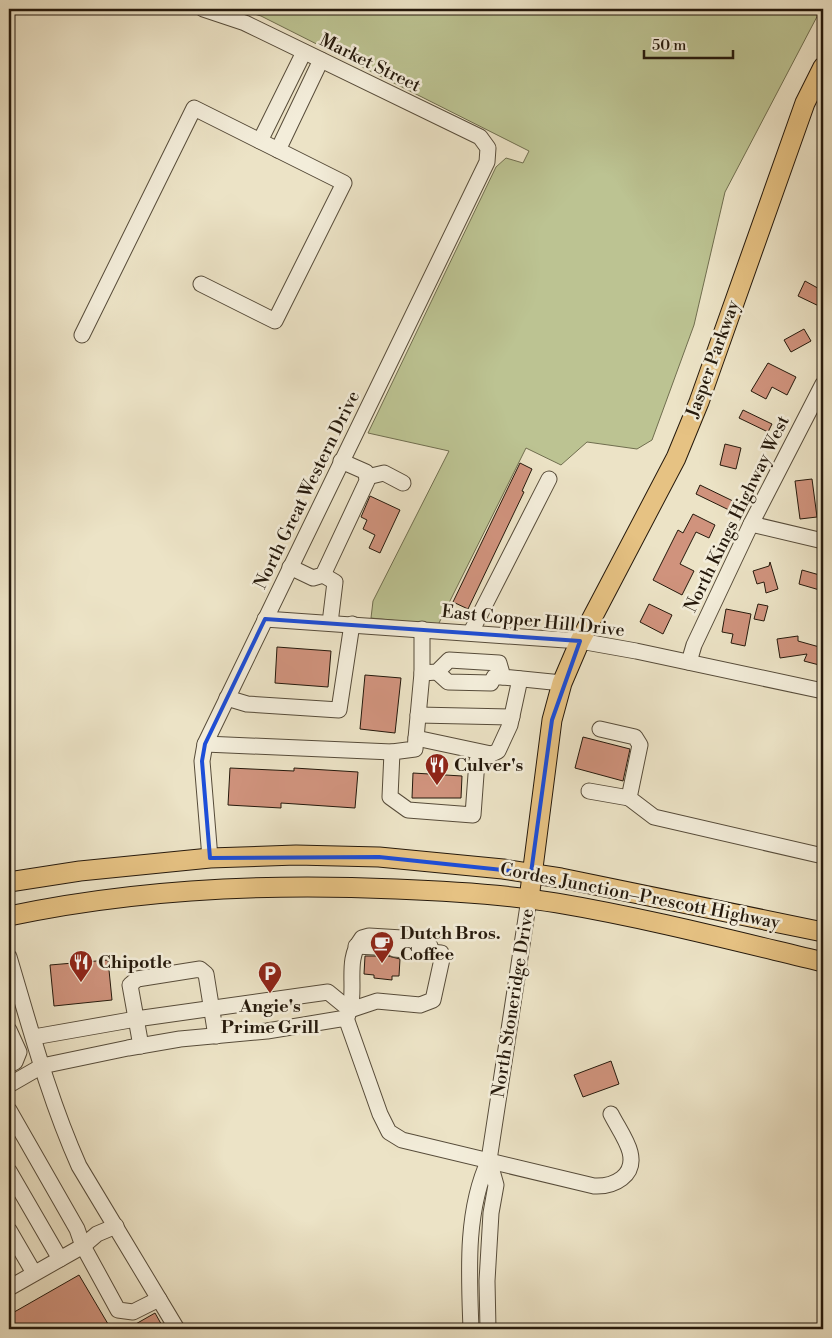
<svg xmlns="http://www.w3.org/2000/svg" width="832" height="1338" font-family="'Libre Bodoni',serif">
  <rect width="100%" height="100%" fill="#ece3c6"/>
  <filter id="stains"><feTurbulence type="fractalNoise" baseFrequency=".004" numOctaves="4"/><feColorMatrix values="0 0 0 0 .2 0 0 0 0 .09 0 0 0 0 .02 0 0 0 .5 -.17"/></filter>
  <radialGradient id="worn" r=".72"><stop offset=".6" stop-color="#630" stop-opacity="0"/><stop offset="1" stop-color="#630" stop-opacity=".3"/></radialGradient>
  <path fill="#bcc392" stroke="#706e4f" d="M237,9h584l-96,183 -31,133 -42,115 -15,9 -50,-7 -26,23 -35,-17 -88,177 -67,-7 2,-17 76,-150 -81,-18 128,-266 10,-9 17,5 6,-12 -268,-135z"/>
  <g fill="#d0937d" stroke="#25190c">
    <path d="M805,281l18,10v17l-25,-12z"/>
    <path d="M804,329l7,12 -20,11 -7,-12z"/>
    <path d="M768,363l28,14 -9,18 -15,-8 -6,12 -15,-8z"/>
    <path d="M743,410l29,14 -4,8 -29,-14z"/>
    <path d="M725,444l16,4 -5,21 -16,-4z"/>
    <path d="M520,463l12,6 -10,22 2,1 -56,117 -15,-7z"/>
    <path d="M812,479l5,38 -17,2 -5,-38z"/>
    <path d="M700,485l33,16 -4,9 -33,-16z"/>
    <path d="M370,496l30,14 -20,43 -11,-5 6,-13 -12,-6 4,-9 -6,-3z"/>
    <path d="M693,514l22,11 -6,13 -13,-6 -16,32 14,7 -12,24 -29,-15 25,-50 5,3z"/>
    <path d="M770,562l8,27 -12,4 -2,-11 -7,2 -4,-13 16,-5z"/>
    <path d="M802,570l21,6v15l-24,-7z"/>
    <path d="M649,604l23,11 -9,19 -23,-12z"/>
    <path d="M758,604l10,2 -4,15 -10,-2z"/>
    <path d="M726,609l25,5 -6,32 -14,-3 2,-9 -11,-2z"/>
    <path d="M798,636v5l25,7v18l-19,-5 3,-7 -27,4 -3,-19z"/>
    <path d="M277,647l54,4 -3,36 -53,-4z"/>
    <path d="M365,675l36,3 -6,55 -35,-4z"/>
    <path d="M583,737l47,12 -7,32 -48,-13z"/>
    <path d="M230,768l64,3v-3l64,4 -3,36 -74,-5v5l-53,-3z"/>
    <path d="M413,773l49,3 -1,22h-49z"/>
    <path d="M384,946l4,10 12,3 -1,17h-7v4l-18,-2v-3l-10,-1 1,-18h14l4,-4z"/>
    <path d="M108,960l4,40 -58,6 -4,-41z"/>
    <path d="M611,1061l8,23 -36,13 -9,-22z"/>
    <path d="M79,1275l32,54h-102v-14z"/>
    <path d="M155,1313l9,16h-37z"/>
  </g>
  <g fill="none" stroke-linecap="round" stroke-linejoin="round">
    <g stroke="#574c3a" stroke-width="17">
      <g id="minor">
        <path d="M203,9l42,14 235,114 8,11 -1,14 -282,582 -3,17 8,97"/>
        <path d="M260,141l44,-89"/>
        <path d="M278,150l43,-90"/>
        <path d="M82,335l112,-227 150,75 -69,138 -74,-37"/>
        <path d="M367,477l17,-4 19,10"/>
        <path d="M751,524l72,17"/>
        <path d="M290,567l23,11 10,-3 44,-94 -1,-9 -25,-11"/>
        <path d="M323,575l12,7 -5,41"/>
        <path d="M265,619l315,22 56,10 187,40"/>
        <path d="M422,629v44l15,-1 12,-12 50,3 4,14 59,6"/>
        <path d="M471,632l78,-153"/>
        <path d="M689,662l5,-17 57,-121 72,-140"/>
        <path d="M437,672l11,10 43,1 3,-6h9"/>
        <path d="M422,673l-7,76 -23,3 -2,45 18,13 65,5 4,-54 21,-10 12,-26 10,-46"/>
        <path d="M227,698l20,6 92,6 13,-86"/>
        <path d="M418,715l94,2"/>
        <path d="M600,729l35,8 5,8 -11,53 25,19 169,39"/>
        <path d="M416,738l75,16"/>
        <path d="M205,744l187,8"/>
        <path d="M589,791l40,7"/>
        <path d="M356,946l19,1"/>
        <path d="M9,957c21,70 40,142 70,209l98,163"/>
        <path d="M350,1010l27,-9 43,4 13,-5 9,-41 -1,-6 -47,-4"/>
        <path d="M347,1017c12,-27 -4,-54 15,-79l7,-2 50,3 11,7"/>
        <path d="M9,1030l10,22 -4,10 -6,3"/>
        <path d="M34,1037l102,-18 192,-27 22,18"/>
        <path d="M141,1046l-11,-61 7,-6 63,-10 6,5 10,62"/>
        <path d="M9,1085l33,-19 86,-18 52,-9 87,-8 79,-13 34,96 9,18 13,8 192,46c20,1 42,-10 36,-34 -3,-12 -13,-26 -19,-38"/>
        <path d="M9,1110l68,119 6,17 35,64 15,2 26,-13"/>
        <path d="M9,1171l51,88"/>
        <path d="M9,1230l25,43"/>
        <path d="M9,1288l74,-42 14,-12 19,-8"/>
        <path d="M471,1329c-2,-55 -6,-118 18,-169l40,-261"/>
        <path d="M488,1329l-1,-48 4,-68 5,-28 -7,-25"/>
      </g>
    </g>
    <g stroke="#25190c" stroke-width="21">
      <g id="major">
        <path d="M9,882l71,-11 130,-13 86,-3 83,2 124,12 58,9 262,54"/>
        <path d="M529,899l23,-179 10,-37 18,-42 96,-183 23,-56 106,-299 18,-36"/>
        <path d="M9,916c127,-27 257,-33 387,-27 53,2 108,5 161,14 89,15 178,38 266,59"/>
      </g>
    </g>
    <use href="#minor" stroke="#f3edda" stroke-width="15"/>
    <use href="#major" stroke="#e6c283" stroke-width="19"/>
  </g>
  <path fill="none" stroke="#1d4ed8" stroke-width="4" stroke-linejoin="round" d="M265,619l315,22 -28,79 -21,153 -152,-16 -169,1 -8,-97 3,-17z"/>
  <defs>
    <g id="restaurant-pin" transform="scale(1.25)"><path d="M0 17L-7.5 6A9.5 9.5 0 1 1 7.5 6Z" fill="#8f2418" stroke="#f3edda"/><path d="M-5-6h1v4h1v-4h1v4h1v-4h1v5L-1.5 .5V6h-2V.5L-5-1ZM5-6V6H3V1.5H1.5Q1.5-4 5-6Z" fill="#fff"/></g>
    <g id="cafe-pin" transform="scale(1.25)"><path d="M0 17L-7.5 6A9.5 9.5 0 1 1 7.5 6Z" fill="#8f2418" stroke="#f3edda"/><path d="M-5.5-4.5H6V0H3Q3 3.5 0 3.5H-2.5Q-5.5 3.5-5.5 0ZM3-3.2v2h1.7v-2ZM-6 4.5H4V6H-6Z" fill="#fff"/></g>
    <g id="parking-pin" transform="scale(1.25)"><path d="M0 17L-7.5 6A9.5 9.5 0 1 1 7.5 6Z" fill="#8f2418" stroke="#f3edda"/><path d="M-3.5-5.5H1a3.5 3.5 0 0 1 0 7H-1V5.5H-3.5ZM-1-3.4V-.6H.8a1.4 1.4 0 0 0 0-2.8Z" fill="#fff"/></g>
  </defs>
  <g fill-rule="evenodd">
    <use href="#restaurant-pin" x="437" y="765"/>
    <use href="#cafe-pin" x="382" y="943"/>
    <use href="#restaurant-pin" x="81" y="962"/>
    <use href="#parking-pin" x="270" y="973"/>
  </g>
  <g text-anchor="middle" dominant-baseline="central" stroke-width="5" stroke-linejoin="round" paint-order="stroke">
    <g font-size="18" fill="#25190c" stroke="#f3edda">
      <text transform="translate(370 63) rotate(26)">Market Street</text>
      <text transform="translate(713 359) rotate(-70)">Jasper Parkway</text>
      <text transform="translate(307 490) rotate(-64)">North Great Western Drive</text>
      <text transform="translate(737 514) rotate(-64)">North Kings Highway West</text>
      <text transform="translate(533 621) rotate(6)">East Copper Hill Drive</text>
      <text transform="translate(640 896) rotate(11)">Cordes Junction–Prescott Highway</text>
      <text transform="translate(513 1003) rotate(-81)">North Stoneridge Drive</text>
    </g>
    <g font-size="18" font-weight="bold" fill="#25190c" stroke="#f3edda" text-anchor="start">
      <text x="454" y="765">Culver's</text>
      <text x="400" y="933">Dutch Bros.<tspan x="400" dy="21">Coffee</tspan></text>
      <text x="98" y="962">Chipotle</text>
      <text x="270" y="1006" text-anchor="middle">Angie's<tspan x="270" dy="21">Prime Grill</tspan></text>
    </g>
  </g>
  <rect width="832" height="1338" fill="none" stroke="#ece3c6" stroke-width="30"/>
  <rect x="10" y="10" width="812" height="1318" fill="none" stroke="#25190c" stroke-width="2.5"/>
  <rect x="15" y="15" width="802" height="1308" fill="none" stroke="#25190c"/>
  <path d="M644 50v8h89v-8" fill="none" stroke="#25190c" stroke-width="2.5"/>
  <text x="652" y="50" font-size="15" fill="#25190c" stroke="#f3edda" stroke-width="4" paint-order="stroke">50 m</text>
  <rect width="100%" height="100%" filter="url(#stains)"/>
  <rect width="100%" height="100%" fill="url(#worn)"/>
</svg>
